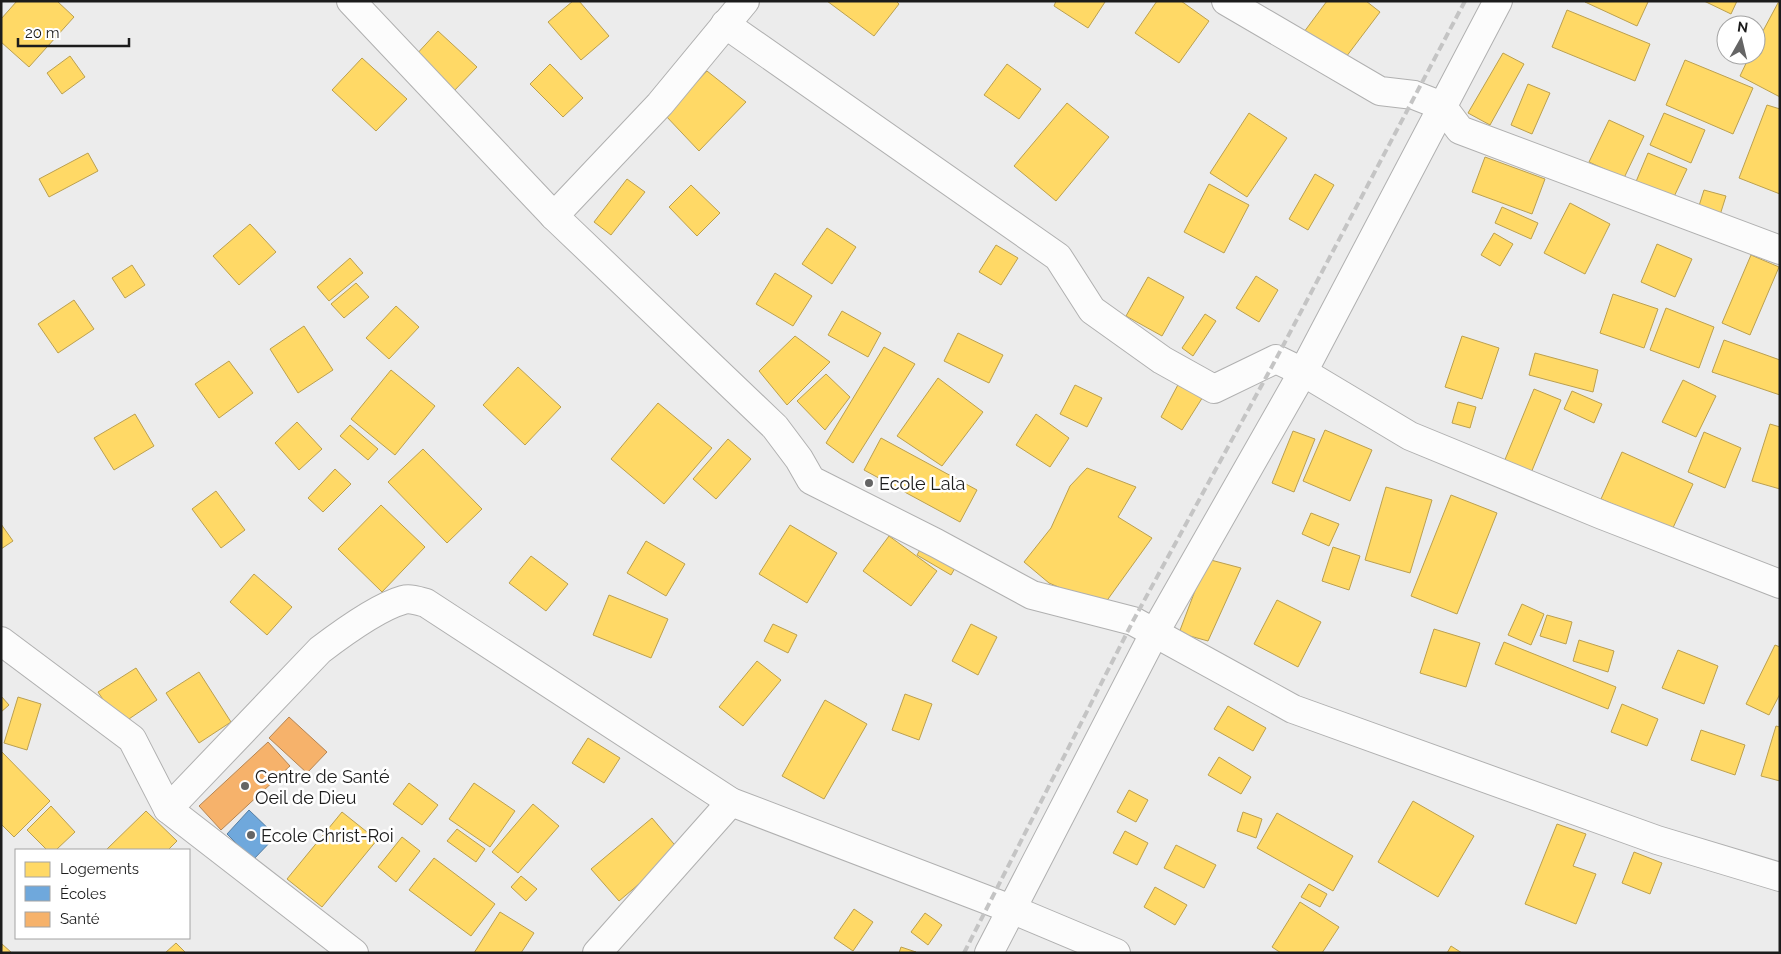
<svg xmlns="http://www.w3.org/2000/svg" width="1781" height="954" font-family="Raleway,sans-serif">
  <rect width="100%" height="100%" fill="#ececec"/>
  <g fill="#ffd966" stroke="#bba050">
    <path d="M17,1h40l17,16 -45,50 -28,-25v-23z"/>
    <path d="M573,1h6l30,35 -28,24 -33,-38z"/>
    <path d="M827,1h69l3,3 -25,32z"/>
    <path d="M1056,1h49v1l-17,26 -34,-22z"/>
    <path d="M1157,1h24l28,20 -30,42 -44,-30z"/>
    <path d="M1327,1h39l14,11 -37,49 -39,-29z"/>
    <path d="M1646,1l2,1 -11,24 -52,-24z"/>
    <path d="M1704,1h33l-6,13z"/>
    <path d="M1779,1h1v96l-40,-21 10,-21h6v-11z"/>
    <path d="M1567,10l83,34 -15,37 -83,-34z"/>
    <path d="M438,31l39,36 -25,26 -38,-36z"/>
    <path d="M1503,53l21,11 -34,61 -22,-12z"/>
    <path d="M70,56l15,21 -23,17 -15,-21z"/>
    <path d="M362,58l45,41 -31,32 -44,-41z"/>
    <path d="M1685,60l68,28 -20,46 -67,-29z"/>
    <path d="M550,64l33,34 -20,19 -33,-33z"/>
    <path d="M1007,64l34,25 -22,30 -35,-24z"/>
    <path d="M707,71l39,31 -47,49 -34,-36z"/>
    <path d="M1528,84l22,9 -18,41 -21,-9z"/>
    <path d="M1067,103l42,34 -53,64 -42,-35z"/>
    <path d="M1767,105l13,4v85l-41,-16z"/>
    <path d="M1249,113l38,25 -40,59 -37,-24z"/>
    <path d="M1664,113l41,17 -14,33 -41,-18z"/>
    <path d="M1609,120l35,16 -20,42 -35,-16z"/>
    <path d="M88,153l10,18 -49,26 -10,-18z"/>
    <path d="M1648,153l39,16 -15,32 -37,-17z"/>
    <path d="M1485,157l60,22 -13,35 -60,-22z"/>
    <path d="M1315,174l19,11 -26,45 -19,-11z"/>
    <path d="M627,179l18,13 -34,43 -17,-13z"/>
    <path d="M1209,184l40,21 -25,48 -40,-21z"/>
    <path d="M691,185l29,28 -23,23 -28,-29z"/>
    <path d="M1704,190l22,6 -6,19 -22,-6z"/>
    <path d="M1570,203l40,21 -25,50 -41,-21z"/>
    <path d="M1502,207l36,16 -7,16 -36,-16z"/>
    <path d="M250,224l26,28 -37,33 -26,-29z"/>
    <path d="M827,228l29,19 -24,37 -30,-20z"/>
    <path d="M1494,233l19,11 -13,22 -19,-11z"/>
    <path d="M1657,244l35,15 -17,38 -34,-15z"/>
    <path d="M996,245l22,13 -17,27 -22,-13z"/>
    <path d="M1751,255l28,12 -29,68 -28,-12z"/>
    <path d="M350,258l13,15 -34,28 -12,-14z"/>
    <path d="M132,265l13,20 -20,13 -13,-20z"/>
    <path d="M775,273l37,23 -19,30 -37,-22z"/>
    <path d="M1256,276l22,14 -19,32 -23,-14z"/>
    <path d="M1148,277l36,20 -22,39 -36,-20z"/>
    <path d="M356,283l13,14 -25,21 -13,-14z"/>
    <path d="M1613,294l45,15 -14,39 -44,-15z"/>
    <path d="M74,300l20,29 -36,24 -20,-29z"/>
    <path d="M396,306l23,21 -30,32 -23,-21z"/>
    <path d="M1666,308l48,19 -15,41 -49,-18z"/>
    <path d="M842,311l39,22 -13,24 -40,-22z"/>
    <path d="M1205,314l11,7 -23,35 -11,-8z"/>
    <path d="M304,326l29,44 -35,23 -28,-44z"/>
    <path d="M958,333l45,22 -14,28 -45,-22z"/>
    <path d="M795,336l35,26 -43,43 -28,-34z"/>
    <path d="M1462,336l37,12 -17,51 -37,-12z"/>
    <path d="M1724,340l56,20v35l-68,-23z"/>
    <path d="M884,347l31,17 -62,99 -27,-20z"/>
    <path d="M1535,353l63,17 -5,22 -64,-17z"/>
    <path d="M229,361l24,32 -34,25 -24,-34z"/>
    <path d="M518,367l43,40 -36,38 -42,-40z"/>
    <path d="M391,370l44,36 -40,49 -44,-36z"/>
    <path d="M826,374l24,23 -25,33 -28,-29z"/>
    <path d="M938,378l45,34 -41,54 -45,-30z"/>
    <path d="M1181,379l25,13 -24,38 -21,-13z"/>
    <path d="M1683,380l33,16 -20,41 -34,-15z"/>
    <path d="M1075,385l27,13 -15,29 -27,-13z"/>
    <path d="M1534,389l27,11 -30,73 -27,-11z"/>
    <path d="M1572,391l30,13 -8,19 -30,-14z"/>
    <path d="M1458,402l18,5 -6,21 -18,-5z"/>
    <path d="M658,403l54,45 -48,56 -53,-45z"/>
    <path d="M135,414l19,32 -40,24 -20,-32z"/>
    <path d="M1036,414l33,24 -19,29 -34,-22z"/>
    <path d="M297,422l25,27 -23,21 -24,-27z"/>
    <path d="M1770,424l10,3v62l-28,-8z"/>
    <path d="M350,425l28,24 -10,11 -28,-24z"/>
    <path d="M1325,430l47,20 -22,51 -47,-20z"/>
    <path d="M1293,431l22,8 -21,53 -22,-9z"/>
    <path d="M1704,432l37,16 -16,40 -37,-16z"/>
    <path d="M881,438l96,52 -17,32 -96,-52z"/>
    <path d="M728,439l23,20 -35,40 -23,-20z"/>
    <path d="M423,449l59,60 -35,34 -59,-61z"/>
    <path d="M1622,452l71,32 -21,46 -71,-31z"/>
    <path d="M1087,468l49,19 -18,30 34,21 -49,68 -54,-23 -25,-21 27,-34 19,-42z"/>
    <path d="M335,469l16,15 -28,28 -15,-14z"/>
    <path d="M1386,487l46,13 -22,73 -45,-13z"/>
    <path d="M216,491l29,39 -24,18 -29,-39z"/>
    <path d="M1451,495l46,18 -40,101 -46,-18z"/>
    <path d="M381,505l44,42 -43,45 -44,-43z"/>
    <path d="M1311,513l28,11 -10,22 -27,-12z"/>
    <path d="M1,524l12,17 -12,8z"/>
    <path d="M790,525l47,28 -30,50 -48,-29z"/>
    <path d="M889,536l48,35 -26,35 -48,-35z"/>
    <path d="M646,541l39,23 -19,32 -39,-23z"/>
    <path d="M925,541l34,20 -8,14 -34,-20z"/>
    <path d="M1333,547l27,9 -11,34 -27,-9z"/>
    <path d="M531,556l37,28 -22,27 -37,-28z"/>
    <path d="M1207,559l34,9 -33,73 -29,-8z"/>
    <path d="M254,574l38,33 -25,28 -37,-33z"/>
    <path d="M609,595l59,24 -17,39 -58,-23z"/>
    <path d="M1277,600l44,22 -23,45 -44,-23z"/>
    <path d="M1522,604l22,10 -13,31 -23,-10z"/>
    <path d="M1547,615l25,7 -6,22 -26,-8z"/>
    <path d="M773,624l24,11 -9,18 -24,-12z"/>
    <path d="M971,624l26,13 -19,38 -26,-14z"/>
    <path d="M1434,629l46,14 -14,44 -46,-14z"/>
    <path d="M1579,640l35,11 -6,21 -35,-11z"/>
    <path d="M1504,642l112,45 -8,22 -113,-45z"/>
    <path d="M1775,645l5,2v47l-11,21 -23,-11z"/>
    <path d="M1678,650l40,16 -14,38 -42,-16z"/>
    <path d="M757,661l24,19 -38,46 -24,-19z"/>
    <path d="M136,668l21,32 -37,25 -22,-33z"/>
    <path d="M199,672l32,50 -32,21 -33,-50z"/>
    <path d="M905,694l27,10 -13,36 -27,-10z"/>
    <path d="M1,696l8,9 -8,7z"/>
    <path d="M18,697l23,7 -14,46 -23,-7z"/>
    <path d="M825,700l42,24 -43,75 -42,-23z"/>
    <path d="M1622,704l36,15 -11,27 -36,-14z"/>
    <path d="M1228,706l38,22 -13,23 -39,-22z"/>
    <path d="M1776,726l4,1v54l-19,-5z"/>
    <path d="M1701,730l44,15 -10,30 -44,-15z"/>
    <path d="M588,738l32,20 -16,25 -32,-20z"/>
    <path d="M1,751l49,50 -36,36 -13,-13z"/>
    <path d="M1219,757l32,20 -10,17 -33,-19z"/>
    <path d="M409,783l29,22 -16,20 -29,-21z"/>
    <path d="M474,783l41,28 -25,36 -41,-28z"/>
    <path d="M1129,790l19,10 -12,22 -19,-10z"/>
    <path d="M1413,801l61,35 -36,61 -60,-35z"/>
    <path d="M533,804l26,22 -41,47 -26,-21z"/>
    <path d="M51,806l24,26 -19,18h-9l-20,-20z"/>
    <path d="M146,811l31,30 -9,9h-62z"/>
    <path d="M342,812l35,28 -55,67 -35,-28z"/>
    <path d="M1243,812l19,7 -6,19 -19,-7z"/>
    <path d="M1277,813l76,43 -20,35 -76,-43z"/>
    <path d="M652,818l27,32 -60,51 -28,-32z"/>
    <path d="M1557,824l29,10 -13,32 23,8 -20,50 -51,-20z"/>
    <path d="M457,829l28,20 -9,13 -29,-21z"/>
    <path d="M1125,831l23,12 -11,22 -24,-12z"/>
    <path d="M402,837l18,14 -24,31 -18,-15z"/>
    <path d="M1176,845l40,20 -12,23 -40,-20z"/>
    <path d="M1634,852l28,11 -12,31 -28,-11z"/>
    <path d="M434,858l61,46 -24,32 -62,-46z"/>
    <path d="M521,876l16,13 -11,12 -15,-14z"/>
    <path d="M1309,884l18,10 -7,13 -19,-10z"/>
    <path d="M1155,887l32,18 -12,20 -31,-18z"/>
    <path d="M1300,902l39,25 -17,26h-41l-9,-6z"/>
    <path d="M854,909l19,13 -20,29 -19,-13z"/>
    <path d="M500,912l34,21 -13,20h-47z"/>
    <path d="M925,913l17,12 -14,20 -17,-13z"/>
    <path d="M176,943l10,10h-21z"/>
    <path d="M2,944l10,9h-11z"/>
    <path d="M1451,946l11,7h-15z"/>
    <path d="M901,947l15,5 -17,1z"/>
  </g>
  <path fill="#6fa8dc" stroke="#567ea2" d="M249,810l27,26 -23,24 -26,-26z"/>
  <g fill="#f6b26b" stroke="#b58553">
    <path d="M289,717l38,35 -20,21 -38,-35z"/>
    <path d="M268,742l22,24 -69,64 -22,-24z"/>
  </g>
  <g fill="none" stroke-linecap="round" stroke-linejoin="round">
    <g stroke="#b0b0b0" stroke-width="30">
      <g id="minor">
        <path d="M351,1l203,215 221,211 24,32 12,21 125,63 96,52 101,26 160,88 364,131 123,37"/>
        <path d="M1226,1l154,90 34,4 28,11 18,24 320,120"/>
        <path d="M725,24l333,233 34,53 70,50 52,29 62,-30 27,13 107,64 192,79 178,69"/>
        <path d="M554,216l106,-112 85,-103"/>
        <path d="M1,641l131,98 36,70 186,144"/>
        <path d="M168,809l152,-159c21,-16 58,-43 83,-50 7,-2 16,1 23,3l305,199 280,107 105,44"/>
        <path d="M597,953l134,-151"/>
        <path d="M989,953l166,-321 148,-260 195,-371"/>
      </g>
    </g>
    <use href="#minor" stroke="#fcfcfc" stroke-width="28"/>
    <path stroke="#c4c4c4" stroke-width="4" stroke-dasharray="8 4" stroke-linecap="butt" d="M964,953l169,-332 143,-262 189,-358"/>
  </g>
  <g fill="#656565" stroke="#fff" stroke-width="2">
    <circle cx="869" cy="483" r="5"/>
    <circle cx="245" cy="786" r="5"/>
    <circle cx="251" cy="835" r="5"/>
  </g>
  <g text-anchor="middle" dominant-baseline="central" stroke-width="5" stroke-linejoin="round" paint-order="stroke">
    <g font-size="18" fill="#1c1c1c" stroke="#fff" text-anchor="start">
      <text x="879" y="483">Ecole Lala</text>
      <text x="255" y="776">Centre de Santé<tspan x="255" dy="21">Oeil de Dieu</tspan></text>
      <text x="261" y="835">Ecole Christ-Roi</text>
    </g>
  </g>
  <rect width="1781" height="954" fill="none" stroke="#1c1c1c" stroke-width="5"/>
  <rect x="15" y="849" width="175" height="90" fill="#ffffff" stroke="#a4a4a4"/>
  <rect x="25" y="862" width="25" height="15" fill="#ffd966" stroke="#a4a4a4"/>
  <text x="60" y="874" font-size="15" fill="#1c1c1c">Logements</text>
  <rect x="25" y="886" width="25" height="15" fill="#6fa8dc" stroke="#a4a4a4"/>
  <text x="60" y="899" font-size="15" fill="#1c1c1c">Écoles</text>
  <rect x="25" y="912" width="25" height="15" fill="#f6b26b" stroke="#a4a4a4"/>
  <text x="60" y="924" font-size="15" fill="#1c1c1c">Santé</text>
  <g transform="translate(1741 40) rotate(8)"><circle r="24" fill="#ffffff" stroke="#a4a4a4"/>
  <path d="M0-4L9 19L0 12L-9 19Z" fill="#656565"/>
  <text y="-8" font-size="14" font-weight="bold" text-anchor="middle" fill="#1c1c1c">N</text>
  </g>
  <path d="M18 38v8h111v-8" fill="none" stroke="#1c1c1c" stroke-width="2.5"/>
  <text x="25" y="38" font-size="15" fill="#1c1c1c" stroke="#ffffff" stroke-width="4" paint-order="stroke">20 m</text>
</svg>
